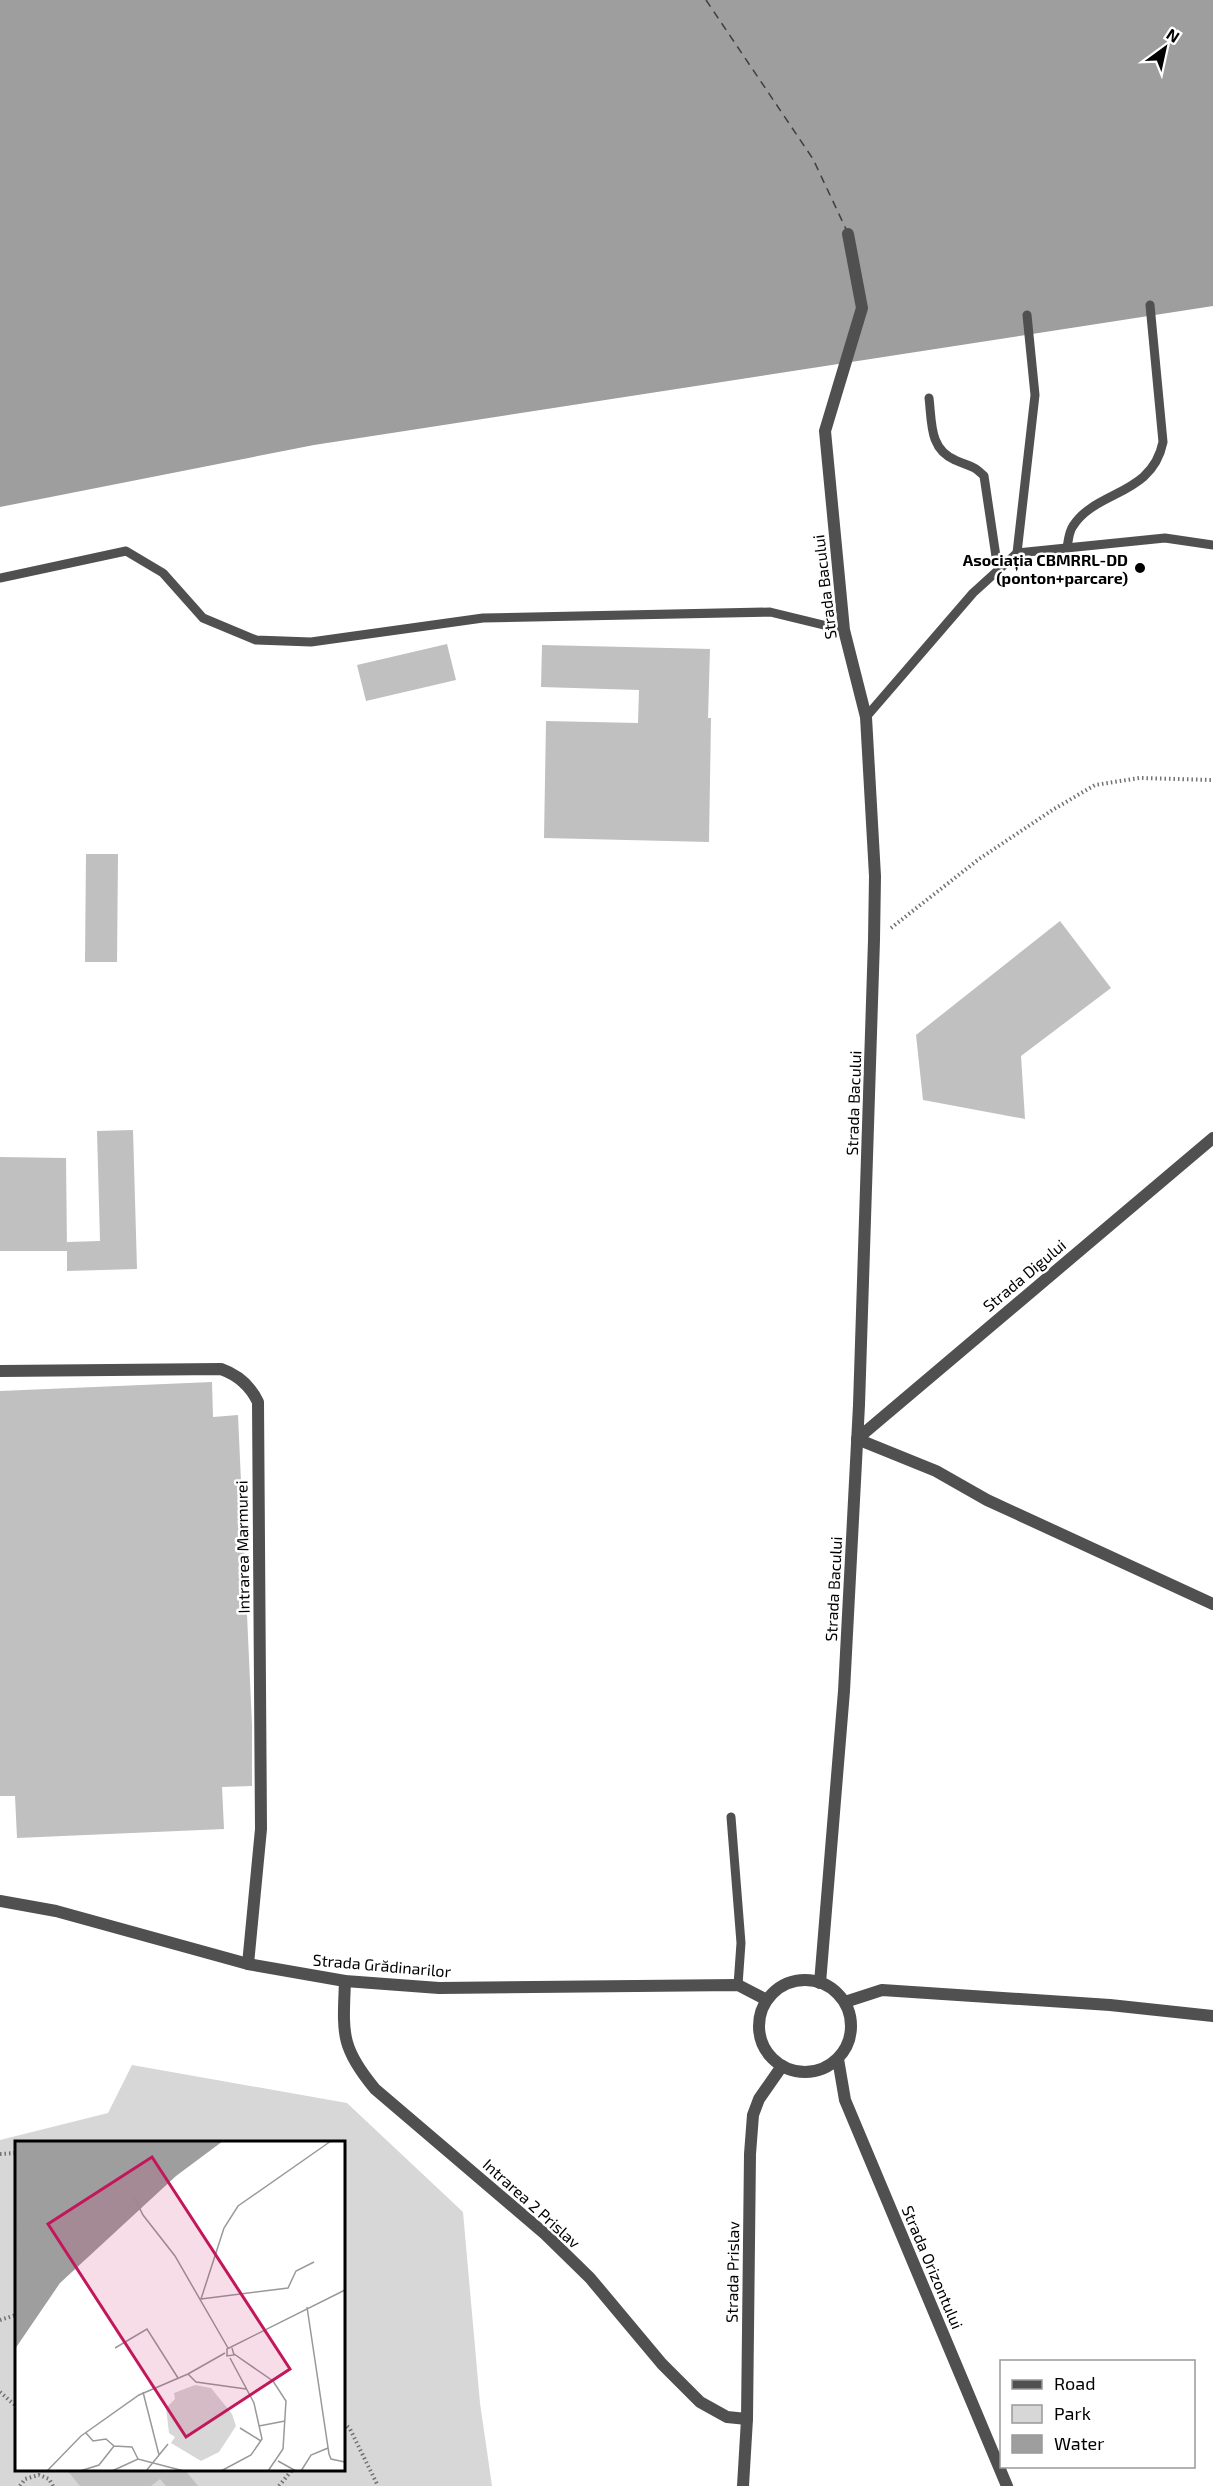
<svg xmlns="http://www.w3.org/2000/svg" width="1213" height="2486" font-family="'Exo 2',sans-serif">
  <rect width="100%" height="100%" fill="#fff"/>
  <path fill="#d7d7d7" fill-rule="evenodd" d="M132,2065l215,38 116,109 17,191 12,83h-492v-346l108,-27zM16,2142h328v328h-328z"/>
  <path fill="#9e9e9e" d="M0,0h1213v306l-899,139 -314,62z"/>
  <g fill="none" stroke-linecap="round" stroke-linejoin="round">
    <path stroke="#3f3f3f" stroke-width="1.5" stroke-dasharray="8 6" stroke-linecap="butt" d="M706,0l107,159 33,70"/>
  </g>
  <g fill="#c0c0c0">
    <path d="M447,644l9,36 -90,21 -9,-36z"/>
    <path d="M542,645l168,4 -2,69h3l-2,124 -165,-4 2,-117 92,2 1,-33 -98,-3z"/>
    <path d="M86,854h32l-1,108h-32z"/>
    <path d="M1060,921l51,67 -90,68 4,63 -102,-19 -7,-65z"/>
    <path d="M133,1130l4,139 -70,2v-29l33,-1 -3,-110z"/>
    <path d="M0,1157l66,1 1,93h-67z"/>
    <path d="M212,1382l1,35 25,-2 14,310v61l-30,1 2,42 -207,9 -2,-42h-15v-405z"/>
    <path d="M66,2469h118l14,17h-32l-6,-7 -9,7h-71z"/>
  </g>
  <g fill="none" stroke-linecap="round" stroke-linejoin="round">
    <g stroke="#727272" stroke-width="4" stroke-dasharray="1.5 3" stroke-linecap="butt">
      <path d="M891,928l88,-69 75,-50 41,-24 44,-7 74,2"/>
      <path d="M0,2154l16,-1"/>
      <path d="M0,2320l16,-5"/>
      <path d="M0,2392l16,14"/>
      <path d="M344,2423l6,6 28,57"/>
      <path d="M20,2486l5,-7 14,-4 10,4 4,7"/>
      <path d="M279,2486l13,-16"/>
    </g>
    <g stroke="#505050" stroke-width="9">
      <path d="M929,398c3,24 0,51 26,62 15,7 17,4 29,16l14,94"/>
      <path d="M1067,548c1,-6 2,-17 6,-22 23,-36 79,-30 90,-84l-13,-137"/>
      <path d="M1017,553l18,-158 -8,-80"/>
      <path d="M0,578l126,-27 37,22 40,45 53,22 55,2 172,-24 287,-6 74,18"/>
      <path d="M866,717l107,-124 44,-40 148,-15 48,7"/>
      <path d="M731,1817l10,126 -3,42"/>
    </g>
    <g stroke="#505050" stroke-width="12">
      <path d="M1213,1138l-356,301 79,32 51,29 226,104"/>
      <path d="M0,1371l221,-2c17,6 29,16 37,33l3,427 -13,135"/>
      <path d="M0,1901l56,10 192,53 97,17 94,7 299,-3 29,15"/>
      <path d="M345,1981c-2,52 -5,66 30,108l170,145 45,44 72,86 38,38 27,15 20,2"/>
      <path d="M845,2002l37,-12 228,15 103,11"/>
    </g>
    <g stroke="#505050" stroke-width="12">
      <circle cx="805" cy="2026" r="46"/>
      <path d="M820,1983l24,-292 15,-286 15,-465 1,-64 -9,-159 -22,-87 -19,-199 37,-123 -14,-74"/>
      <path d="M838,2059l7,41 162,386"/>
      <path d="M743,2486l4,-67 3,-265 3,-39 6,-16 23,-33"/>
    </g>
  </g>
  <circle fill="#000" stroke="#fff" stroke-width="2" cx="1140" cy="568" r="6"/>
  <g text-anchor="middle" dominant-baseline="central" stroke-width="5" stroke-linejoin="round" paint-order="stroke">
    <g font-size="16" font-weight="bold" fill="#000" stroke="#fff" text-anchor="end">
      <text x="1128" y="559">Asociația CBMRRL-DD<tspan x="1128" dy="18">(ponton+parcare)</tspan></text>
    </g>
    <g font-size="16" fill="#000" stroke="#fff">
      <text transform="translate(824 587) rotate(-97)">Strada Bacului</text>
      <text transform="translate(853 1103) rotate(-88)">Strada Bacului</text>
      <text transform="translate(1024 1275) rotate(-40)">Strada Digului</text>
      <text transform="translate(242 1547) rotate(-91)">Intrarea Marmurei</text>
      <text transform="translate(833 1589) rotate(-87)">Strada Bacului</text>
      <text transform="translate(382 1965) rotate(5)">Strada Grădinarilor</text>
      <text transform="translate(532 2203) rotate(42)">Intrarea 2 Prislav</text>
      <text transform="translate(933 2267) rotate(67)">Strada Orizontului</text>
      <text transform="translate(732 2272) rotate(-89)">Strada Prislav</text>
    </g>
  </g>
  <g transform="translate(15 2141)">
    <rect width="330" height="330" fill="#fff"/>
    <path d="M180,244l16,3 21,26 4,12 -17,26 -18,9 -30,-18 4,-6 -6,-4 -3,-25 9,-9 -1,-6z" fill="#d7d7d7"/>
    <path d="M0,0h208l-47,35 -116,107 -45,66z" fill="#9e9e9e"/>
    <path fill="none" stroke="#9e9e9e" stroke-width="3" d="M0,4l117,51M0,93l64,-93M0,111l71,-111"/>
    <path fill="none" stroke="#999" stroke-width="1.5" d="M119,56l9,18 32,41 53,92M186,158l23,-71 14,-22 93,-65M186,158l87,-11 8,-17 18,-9M292,166l22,147 2,5 14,3M100,207l32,-19 31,49M217,207l2,7 -7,1v-7l118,-59M219,213l39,27 13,20 -3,48 -15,22M173,233l8,8 50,7M128,251l16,63M244,285l26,-5M225,287l21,13M71,292l7,8 13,-2 8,7 18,1 6,12M263,320l18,10M32,330l34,-35 58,-41 49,-21 37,-21M65,330l19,-6 15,-19M97,330l26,-12 46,12M131,330l22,-27M206,330l30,-16 11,-16 -8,-36 -24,-45M286,330l10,-16 17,-7"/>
    <path fill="#c2185b" fill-opacity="0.15" stroke="#c2185b" stroke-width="3" d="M137,16l138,212 -104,68 -138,-213z"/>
    <rect width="330" height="330" fill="none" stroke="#000" stroke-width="3"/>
  </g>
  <rect x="1000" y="2360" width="195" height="108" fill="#ffffff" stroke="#999999" stroke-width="1.5"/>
  <rect x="1012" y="2380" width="30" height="9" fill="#505050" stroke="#999999" stroke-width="1.5"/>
  <text x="1054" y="2390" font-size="18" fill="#000000">Road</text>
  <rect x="1012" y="2405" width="30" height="18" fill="#d7d7d7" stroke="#999999" stroke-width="1.5"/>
  <text x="1054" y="2420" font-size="18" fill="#000000">Park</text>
  <rect x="1012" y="2435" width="30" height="18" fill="#9e9e9e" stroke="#999999" stroke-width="1.5"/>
  <text x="1054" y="2450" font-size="18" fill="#000000">Water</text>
  <g transform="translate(1165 48) rotate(33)" stroke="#ffffff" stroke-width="4.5" paint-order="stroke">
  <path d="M0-4.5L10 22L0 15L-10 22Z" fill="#000000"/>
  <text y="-9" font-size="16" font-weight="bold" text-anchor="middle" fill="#000000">N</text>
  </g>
</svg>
